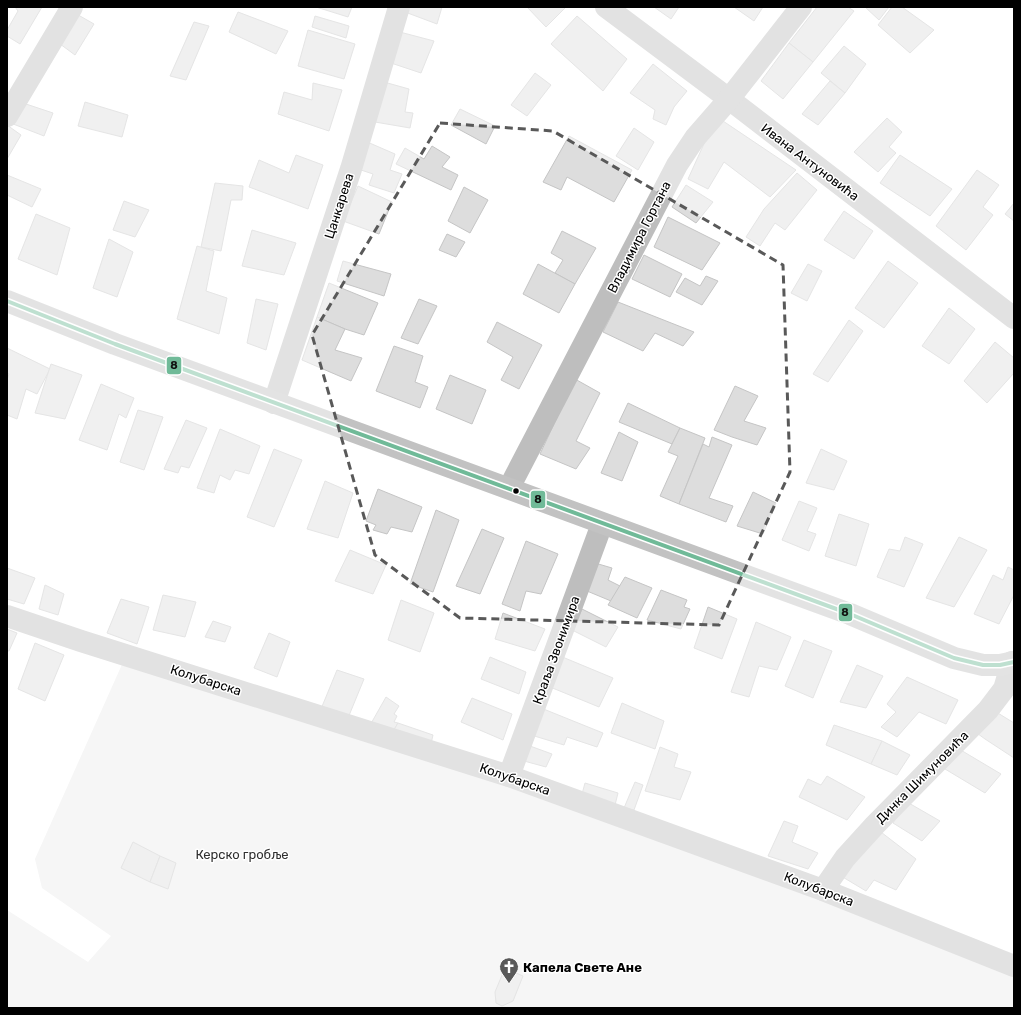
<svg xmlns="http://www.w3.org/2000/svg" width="1021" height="1015" font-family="Rubik,sans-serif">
  <rect width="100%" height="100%" fill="#fff"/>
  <path fill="#eaeaea" d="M124,660l403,116 487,186v46h-1007v-98l81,52 23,-26 -69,-48 -7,-29z"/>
  <g fill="#ddd" stroke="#c5c5c5">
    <path d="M15,7h27l-22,37 -13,-8v-6l11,-19z"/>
    <path d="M316,7h36l-4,10z"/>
    <path d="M407,7h35l-5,17 -32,-12z"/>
    <path d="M527,7h39l-20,20z"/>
    <path d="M654,7h25l-8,12z"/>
    <path d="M734,7h29l-9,14z"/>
    <path d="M817,7h31l6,4 -41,51 -24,-19z"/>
    <path d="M865,7h24l-10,13z"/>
    <path d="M892,7h10l32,23 -24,23 -32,-28z"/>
    <path d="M73,12l21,12 -19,31 -19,-14z"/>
    <path d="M238,12l50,19 -12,23 -47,-22z"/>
    <path d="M315,16l34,10 -3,12 -34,-11z"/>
    <path d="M577,16l50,43 -24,32 -52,-47z"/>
    <path d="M194,22l15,4 -23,54 -16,-4z"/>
    <path d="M308,30l47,14 -11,35 -46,-13z"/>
    <path d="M396,31l38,10 -13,32 -33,-11z"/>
    <path d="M789,43l24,19 -30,37 -22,-18z"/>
    <path d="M844,46l22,18 -21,29 -24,-20z"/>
    <path d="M653,64l34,27 -13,16 -8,18 -13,-6 2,-9 -25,-17z"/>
    <path d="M535,73l16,12 -24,31 -16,-11z"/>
    <path d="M830,81l15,12 -27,32 -16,-11z"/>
    <path d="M384,82l25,7 -4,23 8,1 -3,15 -35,-6z"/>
    <path d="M313,83l29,7 -13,41 -51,-17 6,-22 28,8z"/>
    <path d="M20,102l33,11 -9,23 -36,-14z"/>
    <path d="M85,102l43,13 -6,22 -44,-11z"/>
    <path d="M460,109l35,17 -9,18 -35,-19z"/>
    <path d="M887,118l15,14 -13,15 7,6 -18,19 -24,-20z"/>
    <path d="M723,121l73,49 -26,27 -46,-35 -16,27 -20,-10 24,-53z"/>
    <path d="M7,125l14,10 -14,24z"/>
    <path d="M634,128l20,14 -16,28 -22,-14z"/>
    <path d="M569,136l63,34 -18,32 -47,-25 -6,13 -18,-8z"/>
    <path d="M365,141l30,13 -5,16 12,4 -8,19 -25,-8 4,-11 -15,-5z"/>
    <path d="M432,146l18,11 -8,10 16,8 -7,15 -55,-26 9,-16 19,11z"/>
    <path d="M296,155l27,10 -15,44 -59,-22 10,-27 30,13z"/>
    <path d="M900,155l52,34 -22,27 -50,-33z"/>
    <path d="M977,170l22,15 -16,22 10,8 -27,35 -30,-24z"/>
    <path d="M797,173l20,17 -32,40 -10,-7 -15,23 -14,-9 18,-28z"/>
    <path d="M7,175l34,14 -9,18 -25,-12z"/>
    <path d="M215,183l28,3 -1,14h-11l-10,51 -20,-4z"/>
    <path d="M686,185l27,17 -17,21 -24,-16z"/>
    <path d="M358,186l34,16 -13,32 -36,-13z"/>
    <path d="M464,187l24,13 -18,33 -22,-12z"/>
    <path d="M124,201l25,9 -14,27 -22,-7z"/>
    <path d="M1014,203v18l-9,-7z"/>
    <path d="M844,211l29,20 -19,28 -30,-19z"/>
    <path d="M36,214l34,14 -13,47 -39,-16z"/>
    <path d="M668,217l52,26 -18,27 -48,-23z"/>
    <path d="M252,230l44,13 -12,32 -42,-9z"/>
    <path d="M562,231l34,17 -21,36 -20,-11 8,-13 -12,-7z"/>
    <path d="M447,234l18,8 -9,15 -17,-7z"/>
    <path d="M109,239l24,13 -16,45 -24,-9z"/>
    <path d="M197,246l17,5 -8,40 21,7 -8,36 -42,-15z"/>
    <path d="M644,255l38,19 -12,23 -38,-18z"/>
    <path d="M343,261l48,13 -7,22 -47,-15z"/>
    <path d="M888,261l30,22 -34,45 -29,-20z"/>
    <path d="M538,264l37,20 -16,29 -36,-19z"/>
    <path d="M808,264l14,7 -15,30 -16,-8z"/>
    <path d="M706,276l12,5 -16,24 -26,-13 9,-14 15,8z"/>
    <path d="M329,283l49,20 -14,32 -19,-6 -28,-12z"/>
    <path d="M256,299l22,5 -12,46 -19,-7z"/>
    <path d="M419,299l18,7 -19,38 -17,-6z"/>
    <path d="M618,302l76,30 -11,14 -28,-13 -12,18 -40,-19z"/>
    <path d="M949,308l26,21 -26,35 -27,-18z"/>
    <path d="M317,317l28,12 -10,21 27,8 -11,23 -49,-21z"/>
    <path d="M849,320l14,11 -35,51 -15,-8z"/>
    <path d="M497,322l45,23 -23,44 -18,-9 12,-23 -26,-15z"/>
    <path d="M995,342l19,16v15l-27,30 -23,-22z"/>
    <path d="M394,346l29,10 -8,26 13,5 -8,21 -44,-17z"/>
    <path d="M7,348l43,21 -13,25 -11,-5 -9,30 -10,-4v-35l2,-6 -2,-1z"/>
    <path d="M51,364l31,11 -17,44 -30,-6z"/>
    <path d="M450,375l36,15 -14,34 -36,-15z"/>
    <path d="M575,379l25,14 -24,48 14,7 -14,21 -36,-15z"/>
    <path d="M101,384l33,14 -8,20 -7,-4 -12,36 -28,-10z"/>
    <path d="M735,386l23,10 -14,25 22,7 -9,17 -25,-8 -18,-7z"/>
    <path d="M628,403l52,25 -8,16 -53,-22z"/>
    <path d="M138,410l25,7 -19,53 -24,-8z"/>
    <path d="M186,420l21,8 -18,40 -8,-2 -3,7 -14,-4z"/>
    <path d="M680,428l25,10 -26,66 -19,-8 18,-40 -10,-4z"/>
    <path d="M220,429l40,17 -11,28 -14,-4 -5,10 -10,-5 -6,18 -17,-5z"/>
    <path d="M619,432l19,10 -16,39 -21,-8z"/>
    <path d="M712,437l20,8 -23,53 24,8 -7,16 -47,-18 24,-60 6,3z"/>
    <path d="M274,449l28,11 -28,67 -27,-10z"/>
    <path d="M821,449l26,12 -13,29 -28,-7z"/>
    <path d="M325,481l28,12 -15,45 -31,-9z"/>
    <path d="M378,489l44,18 -10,25 -21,-5 -4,7 -14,-4 3,-5 -10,-4z"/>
    <path d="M753,492l23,11 -13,31 -26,-8z"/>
    <path d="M799,501l18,7 -10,23 9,3 -7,17 -27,-11z"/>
    <path d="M436,510l23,10 -26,72 -23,-8z"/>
    <path d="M839,514l30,10 -13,42 -31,-10z"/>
    <path d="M482,529l22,9 -24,56 -24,-8z"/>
    <path d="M905,537l18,7 -19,43 -27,-10 12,-28 11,2z"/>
    <path d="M959,537l28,13 -33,57 -28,-9z"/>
    <path d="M526,541l32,13 -17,40 -15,-3 -6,20 -18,-7z"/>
    <path d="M350,550l36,15 -13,29 -38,-13z"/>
    <path d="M595,563l17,5 -4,12 12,6 -9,15 -24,-10z"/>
    <path d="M1008,567l6,3v25l-15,29 -25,-10 19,-39 10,5z"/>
    <path d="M7,568l28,10 -11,26 -17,-5z"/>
    <path d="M625,577l27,11 -15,30 -29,-13z"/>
    <path d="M45,585l19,9 -6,21 -19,-6z"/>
    <path d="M661,590l26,10 -3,7 6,2 -9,20 -34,-9z"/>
    <path d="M163,595l33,7 -11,35 -32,-7z"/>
    <path d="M121,599l28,8 -12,37 -30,-11z"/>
    <path d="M401,600l33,13 -14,39 -32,-12z"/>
    <path d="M708,607l29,12 -15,40 -28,-11z"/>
    <path d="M582,609l36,18 -12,20 -34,-17z"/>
    <path d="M503,613l42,16 -10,22 -40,-12z"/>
    <path d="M213,621l18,6 -6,15 -20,-5z"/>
    <path d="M756,622l35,15 -14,33 -18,-4 -10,31 -18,-5z"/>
    <path d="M7,629l10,4 -8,18h-2z"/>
    <path d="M269,633l21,9 -13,35 -23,-9z"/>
    <path d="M804,640l28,11 -19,47 -28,-12z"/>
    <path d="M35,643l29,12 -19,46 -27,-12z"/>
    <path d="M560,656l53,22 -14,29 -49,-20z"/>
    <path d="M490,657l36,15 -7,22 -38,-15z"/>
    <path d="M857,665l26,11 -17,32 -26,-6z"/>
    <path d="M337,670l27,9 -16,39 -27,-9z"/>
    <path d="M907,677l51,23 -12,24 -27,-12 -22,25 -16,-10 15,-15 -9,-8z"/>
    <path d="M386,697l13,9 -5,8 3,2 -3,6 4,1 -6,10 -23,-6z"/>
    <path d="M472,698l40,16 -9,26 -42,-18z"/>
    <path d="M622,703l42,18 -9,28 -44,-16z"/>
    <path d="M541,708l62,25 -6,14 -30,-10 -3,8 -33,-10z"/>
    <path d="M993,710l21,13v35l-29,-19 -11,-8z"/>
    <path d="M398,723l35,12 -3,13 -38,-15z"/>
    <path d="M834,725l48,16 -11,23 -45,-19z"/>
    <path d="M882,741l28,14 -13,20 -26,-11z"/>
    <path d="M530,746l22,8 -6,13 -22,-6z"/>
    <path d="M660,747l18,7 -4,13 17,5 -11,28 -35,-9z"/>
    <path d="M959,749l42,25 -16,19 -45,-27z"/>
    <path d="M827,776l38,21 -18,23 -48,-23 9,-18 13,6z"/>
    <path d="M635,782l8,3 -9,25 -10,-2z"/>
    <path d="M585,783l33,10 -3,12 -33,-11z"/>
    <path d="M907,802l33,19 -18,20 -29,-18z"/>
    <path d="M784,821l14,5 -6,16 26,11 -10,16 -40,-13z"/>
    <path d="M877,829l39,30 -20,31 -22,-10 -8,11 -25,-15z"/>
    <path d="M133,842l27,14 -10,26 -29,-14z"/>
    <path d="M160,856l16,7 -8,26 -18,-7z"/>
    <path d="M505,968l18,8 -10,25 -11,5 -6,-3 -1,-11z"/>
  </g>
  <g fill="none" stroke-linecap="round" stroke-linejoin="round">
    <g stroke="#bebebe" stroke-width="22">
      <path d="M606,7l123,92 285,219"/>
      <path d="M7,116l65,-109"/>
      <path d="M274,403l77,-234 48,-162"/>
      <path d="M509,488l168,-323 18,-27 34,-39 72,-92"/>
      <path d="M7,616l74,25 428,135 314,114 191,76"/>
      <path d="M509,776l93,-252"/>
      <path d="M823,890l22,-32 30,-33 113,-115 16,-21 8,-27"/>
    </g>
    <path stroke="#c2c2c2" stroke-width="22" d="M7,301l108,43 735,270 104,44 29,7h17l14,-3"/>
    <g stroke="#fff" stroke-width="7">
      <path id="bus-1" d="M7,301l108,43 735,270 104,44 29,7h17l14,-3"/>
    </g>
    <use href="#bus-1" stroke="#70ba98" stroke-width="4"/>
  </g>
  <path d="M0 0H1021V1015H0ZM440,123l113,8 230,134 7,207 -71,153 -259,-7 -85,-63 -63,-220z" fill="#fff" fill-opacity=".55" fill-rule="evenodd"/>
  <path fill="none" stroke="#595959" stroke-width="3" stroke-dasharray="8 5" stroke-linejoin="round" d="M440,123l113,8 230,134 7,207 -71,153 -259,-7 -85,-63 -63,-220z"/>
  <defs>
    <g id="church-pin" transform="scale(1)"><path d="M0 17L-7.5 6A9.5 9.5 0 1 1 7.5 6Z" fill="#595959" stroke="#fff"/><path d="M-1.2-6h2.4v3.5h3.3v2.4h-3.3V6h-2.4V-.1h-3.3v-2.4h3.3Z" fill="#fff"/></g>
  </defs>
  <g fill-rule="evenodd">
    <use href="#church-pin" x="509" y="967"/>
  </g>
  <circle fill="#000" stroke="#fff" stroke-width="1.5" cx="516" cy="491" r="3.5"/>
  <g text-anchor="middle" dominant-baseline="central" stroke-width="3" stroke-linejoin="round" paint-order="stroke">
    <g font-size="13" fill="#000" stroke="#fff">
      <text transform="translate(810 162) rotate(37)">Ивана Антуновића</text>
      <text transform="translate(339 206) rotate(-72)">Цанкарева</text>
      <text transform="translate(639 237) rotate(-63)">Владимира Гортана</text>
      <text transform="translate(556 650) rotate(-70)">Краља Звонимира</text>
      <text transform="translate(206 680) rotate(18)">Колубарска</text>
      <text transform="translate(922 777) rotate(-45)">Динка Шимуновића</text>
      <text transform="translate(515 779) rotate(19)">Колубарска</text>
      <text transform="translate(819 889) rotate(21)">Колубарска</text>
    </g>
    <g font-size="13" fill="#303030" stroke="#fff">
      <text x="242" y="854">Керско гробље</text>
    </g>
    <g font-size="13" font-weight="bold" fill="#000" stroke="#fff" text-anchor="start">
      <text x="523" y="967">Капела Свете Ане</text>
    </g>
  </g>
  <g stroke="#fff" stroke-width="1.5">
    <rect x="166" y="356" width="16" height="19" rx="4" fill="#70ba98"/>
    <rect x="530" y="490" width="16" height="19" rx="4" fill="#70ba98"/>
    <rect x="838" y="603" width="15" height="19" rx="4" fill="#70ba98"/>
  </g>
  <g font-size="11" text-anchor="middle" font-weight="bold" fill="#111">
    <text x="174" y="369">8</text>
    <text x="538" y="503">8</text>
    <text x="845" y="616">8</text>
  </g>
  <rect width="1021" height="1015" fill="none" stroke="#000000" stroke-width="16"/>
</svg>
